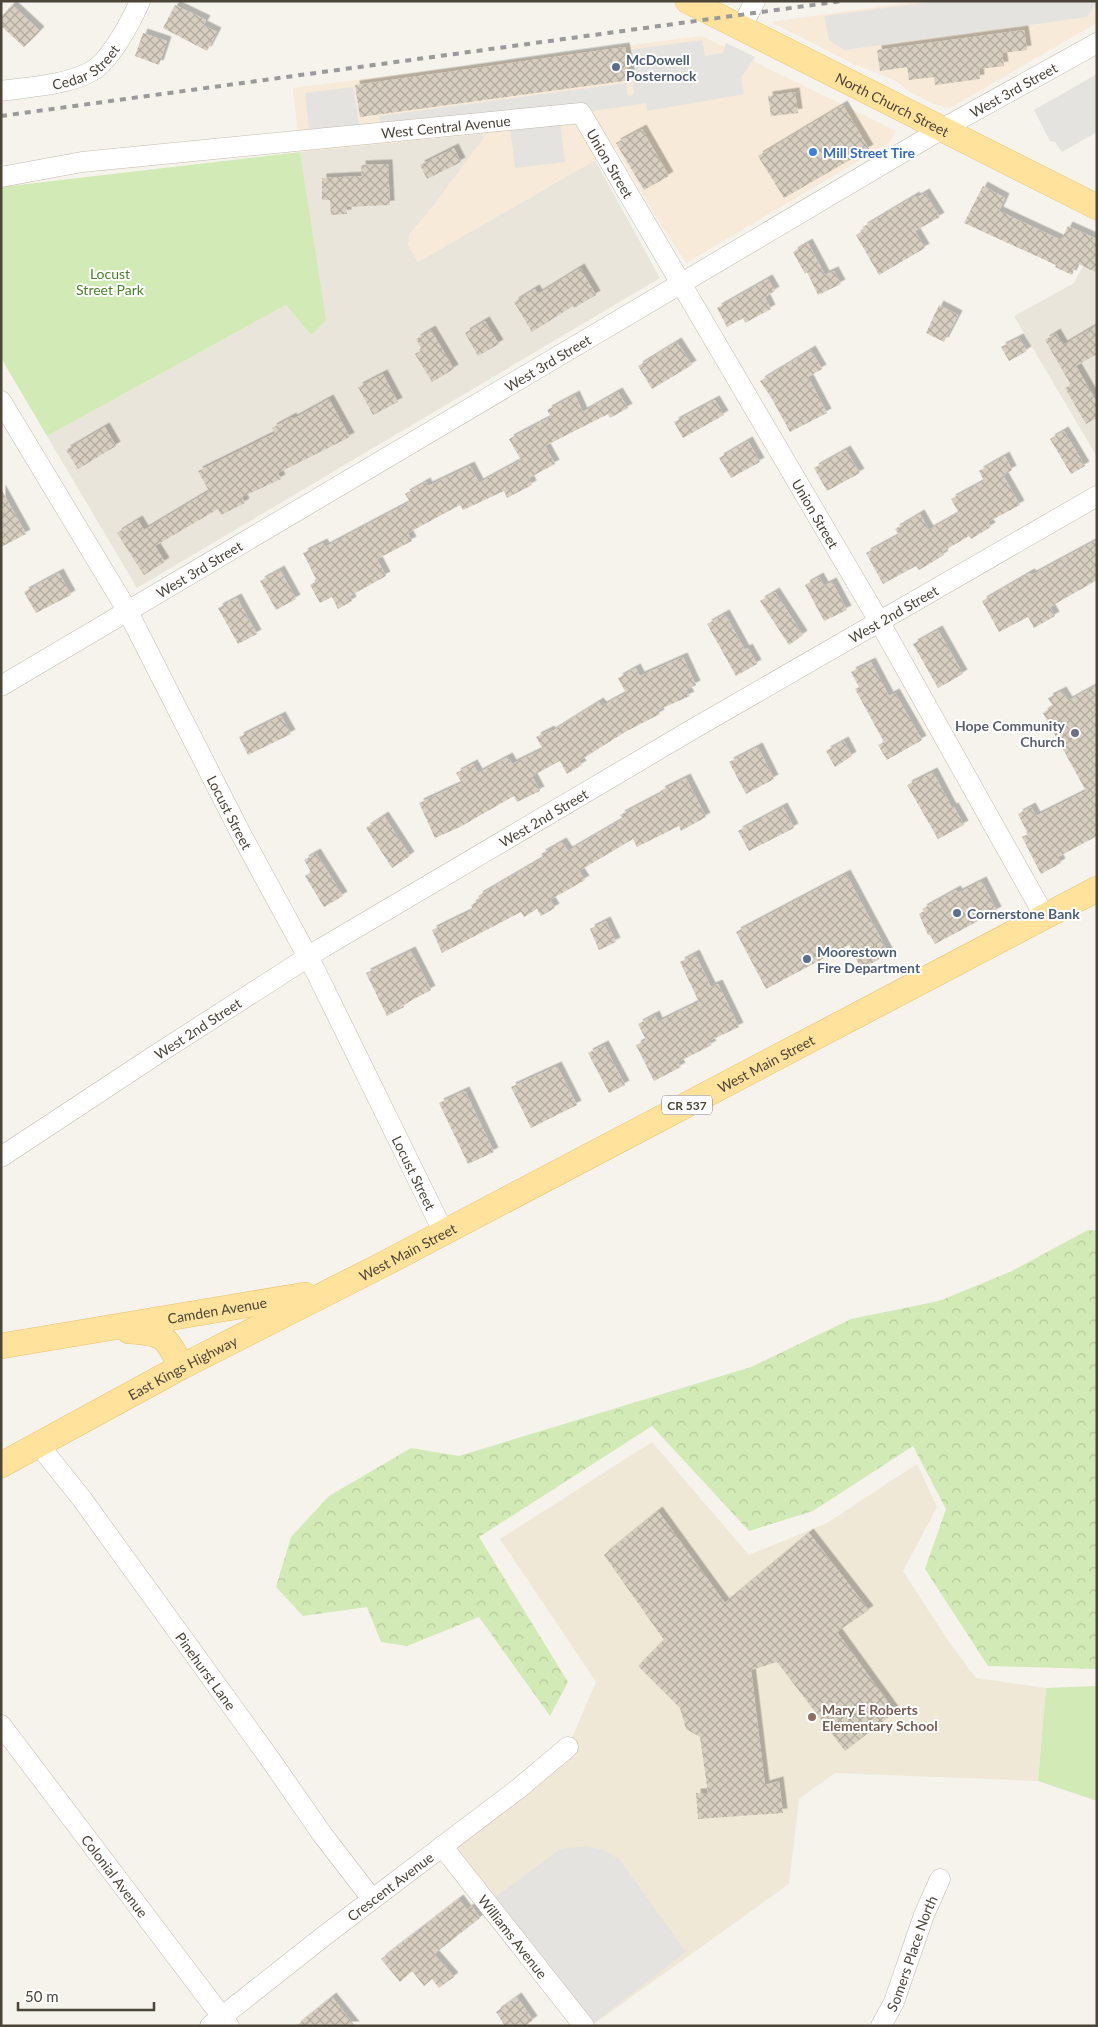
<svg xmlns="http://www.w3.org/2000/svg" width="1098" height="2027" font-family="Lato,sans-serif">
  <defs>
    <pattern id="forest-crowns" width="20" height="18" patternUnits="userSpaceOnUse" patternTransform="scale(1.25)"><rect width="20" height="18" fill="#d2eab5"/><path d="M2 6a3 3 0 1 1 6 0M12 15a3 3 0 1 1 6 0" fill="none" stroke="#b6ca9c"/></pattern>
    <pattern id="building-cross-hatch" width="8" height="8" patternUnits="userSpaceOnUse" patternTransform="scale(1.25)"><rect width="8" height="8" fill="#d8cfc1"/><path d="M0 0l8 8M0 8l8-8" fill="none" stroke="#b1aa9e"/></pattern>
    <filter id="shadow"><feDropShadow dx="4.5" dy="-4.5" stdDeviation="0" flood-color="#0004"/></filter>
  </defs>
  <rect width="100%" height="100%" fill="#f6f3ec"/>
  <g fill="#eae5da">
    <path d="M488,133l-54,72 -25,30 9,27 177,-102 65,118 -523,310 -90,-152 239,-131 25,30 14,-15 -25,-168z"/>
    <path d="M1097,240v217l-83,-141 60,-33z"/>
  </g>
  <g fill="#f7ead8">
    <path d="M918,1h179v22l-147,85 -14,-3 -28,-14 -12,-10 -42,-17 -83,-42z"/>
    <path d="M702,36l194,95 -7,12 -203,120 -32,-49 -38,-66 -198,114 -10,-17 1,-9 25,-31 53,-72 -187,19 -7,-64z"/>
  </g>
  <path fill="#efe8d6" d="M652,1442l97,113 78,-32 90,-59 20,43 -34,64 46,71 27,36 70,10 -8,93 -203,-8 -36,26 -10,85 -198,142 -149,-180 126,-99 28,-65 -96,-143z"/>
  <path fill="url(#forest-crowns)" d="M1088,1230l9,1v438l-109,-3 -63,-97 21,-60 -33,-63 -100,65 -64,20 -97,-105 -173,111 89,145 -18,34 -71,-99 -72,29 -26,-4 -14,-35 -64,9 -27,-29 15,-50 38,-41 82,-48 48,8 292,-89 100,-48 88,-18 73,-30z"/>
  <g fill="#d2eab5">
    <path d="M300,152l26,168 -15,15 -25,-30 -239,131 -46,-78v-171z"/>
    <path d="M1097,1686v115l-59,-20 8,-93z"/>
  </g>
  <g fill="#e5e3e0">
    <path d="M938,1h157v4l-8,12 -243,33 -15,-10 -5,-24z"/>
    <path d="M702,40l3,16 18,-3 3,-10 29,14 -14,21 3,16 -97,17 -1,-8 -65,10h-22l6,49 -50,6 -6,-48 -127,13 -3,-17 247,-33 2,12 4,1 2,-4 -5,-42z"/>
    <path d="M1097,74v58l-35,20 -7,-10 -5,-1 -16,-31z"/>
    <path d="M353,87l8,48 -51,5 -5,-47z"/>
    <path d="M586,1846l18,4 16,10 66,92 -96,74 -103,-123 73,-54z"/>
  </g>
  <g fill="url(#building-cross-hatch)" filter="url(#shadow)">
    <path d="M12,5l28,26 -16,16 -23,-21v-9z"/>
    <path d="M175,5l31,15 -3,5 14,7 -10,19 -44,-23z"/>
    <path d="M1024,30l3,20 -25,3 2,13 -25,3 1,10 -45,6 -1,-8 -25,3 -2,-13 -27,4 -3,-21z"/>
    <path d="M143,33l24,8 -8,24 -24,-9z"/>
    <path d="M625,47l6,33 -271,37 -5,-32z"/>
    <path d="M795,92l3,21 -27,3 -3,-20z"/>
    <path d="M843,105l26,44 -85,49 -26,-42z"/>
    <path d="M642,129l27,47 -25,14 -28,-47z"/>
    <path d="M454,148l7,14 -34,17 -7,-14z"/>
    <path d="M388,164l2,41 -44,2 1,7 -16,1 -1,-15h-8v-22l40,-2 -1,-11z"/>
    <path d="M983,186l22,12 -6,13 62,29 7,-14 29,13v34l-20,-10 -5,12 -17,-8 1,-2 -92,-42z"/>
    <path d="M925,193l15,24 -25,14 10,17 -46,27 -23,-40 8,-5 -1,-3 52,-31 1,2z"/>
    <path d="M808,243l17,32 9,-4 7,13 -23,11 -11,-23 -2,2 -12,-22z"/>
    <path d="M580,268l16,27 -22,13 -1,-2 -41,26 -18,-30 21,-13 3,5z"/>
    <path d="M768,279l7,12 -10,6 6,12 -26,14 -2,-5 -16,9 -10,-19z"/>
    <path d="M939,305l19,10 -14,27 -18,-9z"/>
    <path d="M485,321l14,23 -21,12 -13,-23z"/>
    <path d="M1097,325v29l-21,12 21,36v16l-11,6 -21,-36 6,-3 -26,-45 11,-7 7,12z"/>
    <path d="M431,330l23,39 -22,13 -17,-28 7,-4 -6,-11z"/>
    <path d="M1019,338l8,13 -18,10 -8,-14z"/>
    <path d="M677,342l15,23 -40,24 -14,-23z"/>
    <path d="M811,350l11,19 -14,8 19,36 -37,19 -18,-33 -12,-18z"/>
    <path d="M383,374l15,28 -25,13 -15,-28z"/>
    <path d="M618,392l10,16 -18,10 -2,-4 -63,32 10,18 -26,14 3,7 -25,13 -3,-7 -41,19 -3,-5 -52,28 4,8 -35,18 9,17 -36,20 2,5 -14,8 -6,-12 -12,6 -10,-18 7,-4 -14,-28 20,-10 2,4 85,-45 -5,-8 21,-12 2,4 42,-20 9,17 42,-23 -12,-21 42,-22 -4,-7 28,-15 8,17z"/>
    <path d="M329,399l21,38 -72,36 3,6 -39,18 3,6 -24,12 -3,-6 -63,37 10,16 -21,13 -27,-42 21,-13 6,10 65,-39 -11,-20 77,-38 -3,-5 20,-11 1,2z"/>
    <path d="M715,400l9,15 -41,23 -9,-16z"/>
    <path d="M105,427l11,19 -38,23 -12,-19z"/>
    <path d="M1064,431l21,35 -14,8 -21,-35z"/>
    <path d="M748,441l12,21 -29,16 -12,-20z"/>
    <path d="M846,450l14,23 -33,18 -13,-23z"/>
    <path d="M1005,456l7,14 -9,5 17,30 -32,17 3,5 -20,12 -2,-3 -27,16 2,3 -25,15 -3,-4 -33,18 -17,-31 33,-18 -4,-6 25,-15 9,16 30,-17 -8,-14 33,-18 -5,-10z"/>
    <path d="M1,489l25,45 -25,13z"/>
    <path d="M1097,540v40l-47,27 5,9 -21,12 -6,-11 -29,15 -17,-31 48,-28 2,2z"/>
    <path d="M280,570l16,29 -20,11 -16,-29z"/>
    <path d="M59,573l12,22 -35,18 -12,-21z"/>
    <path d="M819,577l5,9 8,-4 15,28 -23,11 -19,-36z"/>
    <path d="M775,592l28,43 -14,10 -29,-44z"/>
    <path d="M237,598l20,36 -19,10 -20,-36z"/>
    <path d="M725,614l20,36 3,-2 9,16 -21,12 -29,-52z"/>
    <path d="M938,630l25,44 -25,14 -25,-44z"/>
    <path d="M683,657l13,28 -10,5 4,6 -32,14 2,4 -35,18 -46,29 3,4 -15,9 -7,-13 -28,15 8,15 -23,11 -3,-6 -54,31 -25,11 -16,-35 43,-20 -6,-10 17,-9 5,9 30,-16 4,7 31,-15 -7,-12 14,-7 1,2 48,-30 3,4 24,-13 -8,-15 18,-10 4,8z"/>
    <path d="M871,662l18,34 6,-3 27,47 -35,20 -9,-15 6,-3 -29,-53 4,-2 -8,-15z"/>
    <path d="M1097,685v151l-39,21 3,6 -20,11 -19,-37 6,-3 -10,-20 13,-7 5,9 50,-25 -43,-78 10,-7 -5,-8 14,-7 6,10z"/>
    <path d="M281,716l10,18 -43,21 -9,-18z"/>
    <path d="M844,741l8,15 -17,11 -9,-16z"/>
    <path d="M758,747l16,32 -28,15 -17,-32z"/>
    <path d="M933,772l19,36 2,-1 10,18 -26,14 -31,-54z"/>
    <path d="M686,778l20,39 -25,14 -2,-5 -42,21 -4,-8 -54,32 6,9 -35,20 5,8 -14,8 -4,-7 -13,8 -3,-5 -79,41 -10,-23 41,-20 -2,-5 9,-5 -2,-4 65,-38 -2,-4 21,-12 6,9 55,-32 -3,-4 42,-22 -2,-2z"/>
    <path d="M783,807l11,21 -45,23 -11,-20z"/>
    <path d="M384,816l26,40 -18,12 -26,-40z"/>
    <path d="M316,853l27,43 -19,11 -19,-31 6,-4 -7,-12z"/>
    <path d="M846,874l43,80 -28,15 -12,-24 -83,44 -30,-57z"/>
    <path d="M982,881l15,30 -62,33 -5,-9h-2l-9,-21 5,-3 -2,-2 34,-19 2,3z"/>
    <path d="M606,921l10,21 -17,8 -9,-21z"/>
    <path d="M411,951l20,39 -28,15 1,2 -17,9 -21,-43z"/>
    <path d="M695,954l16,33 7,-3 21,43 -30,14 3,4 -34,17 3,5 -27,14 -18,-36 10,-5 -8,-16 17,-9 3,7 41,-20 -19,-40z"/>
    <path d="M604,1045l21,40 -16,8 -21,-40z"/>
    <path d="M557,1066l20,39 -46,23 -20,-41z"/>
    <path d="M465,1091l29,61 -26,12 -29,-61z"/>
    <path d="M658,1511l67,92 84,-70 60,77 -32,22 58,80 -50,39 -68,-89 -26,8 14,115 14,-4 4,32 -85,6 -2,-26h12l-8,-56 -14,-8 -6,-21 -42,-42 26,-26 -60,-85z"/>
    <path d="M459,1899l8,11 5,-4 8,12 -46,36 20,23 -15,11 -7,-9 -8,7 -12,-15 -12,11 -19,-23z"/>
    <path d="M332,1997l23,29h-59z"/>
    <path d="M517,1997l16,23 -8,6h-20l-9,-14z"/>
  </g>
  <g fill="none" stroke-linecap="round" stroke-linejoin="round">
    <g stroke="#c2bbae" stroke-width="21">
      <g id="minor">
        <path d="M741,28l14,-27"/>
        <path id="s1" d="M1,91c28,-4 67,-6 91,-20 18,-10 40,-51 48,-70"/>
        <path id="s2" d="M1,177l81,-15 499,-49 298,508 166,296"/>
        <path id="s3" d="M1,401l126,209 115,226 73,134 129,263"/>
        <path id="s4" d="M1,686l941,-557 155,-86"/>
        <path id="s5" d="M1,1157l150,-99 171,-110 371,-219 404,-233"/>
        <path id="s6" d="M39,1445l43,54 188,260 52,75 50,65"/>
        <path id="s7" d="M1,1725l228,301"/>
        <path id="s8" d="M442,1846l142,180"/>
        <path id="s9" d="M210,2026l114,-90 194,-147 50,-42"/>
        <path id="s10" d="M881,2026l13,-24 30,-87 16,-36"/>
      </g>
    </g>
    <g stroke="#e6c16a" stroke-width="26">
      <g id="major">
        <path id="s11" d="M688,1l409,206"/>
        <path d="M129,1331c34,2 37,4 52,36"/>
        <path id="s12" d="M1,1346l304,-51"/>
        <path id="s13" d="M1,1465l180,-98 199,-101 717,-377"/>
      </g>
    </g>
    <use href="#minor" stroke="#fff" stroke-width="20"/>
    <use href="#major" stroke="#ffe39c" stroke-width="25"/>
    <path stroke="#9a9a9a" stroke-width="4" stroke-dasharray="6 6" stroke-linecap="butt" d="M1,116l841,-115"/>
  </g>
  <g fill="#5c6f8a" stroke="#fff" stroke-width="2">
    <circle cx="616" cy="67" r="5"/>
    <circle cx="957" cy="913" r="5"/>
    <circle cx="807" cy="959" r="5"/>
  </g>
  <circle fill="#3f7fe0" stroke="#fff" stroke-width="2" cx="813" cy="152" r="5"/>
  <circle fill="#6b7280" stroke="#fff" stroke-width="2" cx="1075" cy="733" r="5"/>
  <circle fill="#8d6e63" stroke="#fff" stroke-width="2" cx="812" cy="1717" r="5"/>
  <g text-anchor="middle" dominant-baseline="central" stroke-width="4" stroke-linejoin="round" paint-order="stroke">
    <rect fill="#fff" stroke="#817c74" stroke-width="1" x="662" y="1095.5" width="50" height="19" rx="4"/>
    <g font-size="12" font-weight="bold" fill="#4b4439">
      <text x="687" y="1105">CR 537</text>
    </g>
    <g font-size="14" font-weight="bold" fill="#4e5e75" stroke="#fff" text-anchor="start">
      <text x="626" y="59">McDowell<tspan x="626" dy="16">Posternock</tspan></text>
      <text x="967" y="913">Cornerstone Bank</text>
      <text x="817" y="951">Moorestown<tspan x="817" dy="16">Fire Department</tspan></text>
    </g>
    <g font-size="14" fill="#4b4439" stroke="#fff">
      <text stroke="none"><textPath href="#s1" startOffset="90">Cedar Street</textPath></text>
      <text stroke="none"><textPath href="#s4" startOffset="1175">West 3rd Street</textPath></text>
      <text stroke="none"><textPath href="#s11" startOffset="229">North Church Street</textPath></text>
      <text stroke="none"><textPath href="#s2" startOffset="448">West Central Avenue</textPath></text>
      <text stroke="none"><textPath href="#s2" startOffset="642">Union Street</textPath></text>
      <text stroke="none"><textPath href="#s4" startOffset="635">West 3rd Street</textPath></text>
      <text stroke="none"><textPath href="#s2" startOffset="1048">Union Street</textPath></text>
      <text stroke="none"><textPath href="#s4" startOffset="230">West 3rd Street</textPath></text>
      <text stroke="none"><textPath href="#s5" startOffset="1045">West 2nd Street</textPath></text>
      <text stroke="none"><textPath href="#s3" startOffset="471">Locust Street</textPath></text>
      <text stroke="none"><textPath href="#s5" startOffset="640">West 2nd Street</textPath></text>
      <text stroke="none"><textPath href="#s5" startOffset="235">West 2nd Street</textPath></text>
      <text stroke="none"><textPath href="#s13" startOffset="864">West Main Street</textPath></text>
      <text stroke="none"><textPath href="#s3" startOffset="876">Locust Street</textPath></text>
      <text stroke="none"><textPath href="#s13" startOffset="459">West Main Street</textPath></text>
      <text stroke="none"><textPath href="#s12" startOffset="219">Camden Avenue</textPath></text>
      <text stroke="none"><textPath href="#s13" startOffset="206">East Kings Highway</textPath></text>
      <text stroke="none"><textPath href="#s6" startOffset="281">Pinehurst Lane</textPath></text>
      <text stroke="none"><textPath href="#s7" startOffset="189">Colonial Avenue</textPath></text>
      <text stroke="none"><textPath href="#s9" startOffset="228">Crescent Avenue</textPath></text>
      <text stroke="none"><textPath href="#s8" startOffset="115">Williams Avenue</textPath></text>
      <text stroke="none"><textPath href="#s10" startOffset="79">Somers Place North</textPath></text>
    </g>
    <g font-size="14" font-weight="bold" fill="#366cbe" stroke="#fff" text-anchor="start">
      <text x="823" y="152">Mill Street Tire</text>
    </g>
    <g font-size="14" fill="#4a7f2a" stroke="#fff">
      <text x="110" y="273">Locust<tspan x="110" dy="16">Street Park</tspan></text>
    </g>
    <g font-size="14" font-weight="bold" fill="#5b616d" stroke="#fff" text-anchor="end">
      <text x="1065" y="725">Hope Community<tspan x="1065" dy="16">Church</tspan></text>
    </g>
    <g font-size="14" font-weight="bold" fill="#785e54" stroke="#fff" text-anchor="start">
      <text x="822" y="1709">Mary E Roberts<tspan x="822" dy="16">Elementary School</tspan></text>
    </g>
  </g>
  <rect width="1098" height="2027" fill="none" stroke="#4b4439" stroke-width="5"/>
  <path d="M18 2002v8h136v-8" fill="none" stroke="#4b4439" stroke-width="2.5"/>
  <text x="25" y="2002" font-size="15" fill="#4b4439" stroke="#ffffff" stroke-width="4" paint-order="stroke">50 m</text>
</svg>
